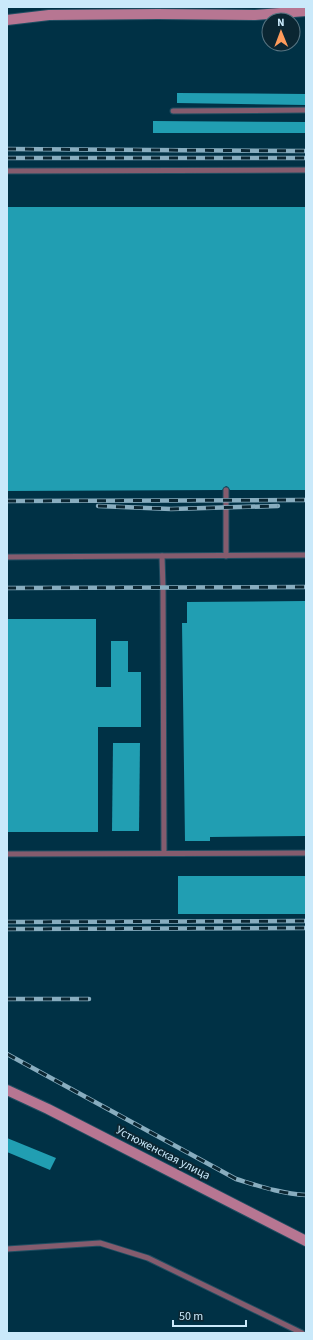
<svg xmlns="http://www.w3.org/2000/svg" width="313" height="1340" font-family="'Source Sans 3',sans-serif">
  <rect width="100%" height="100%" fill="#003145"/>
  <g fill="#219eb2">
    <path d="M177,93l129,1v11l-129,-2z"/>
    <path d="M153,121l153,1v11h-153z"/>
    <path d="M7,207h299v283h-76l-2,-3 -2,-1 -4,4 -215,1z"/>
    <path d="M306,601v235l-96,1v4h-25l-3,-218h5v-21z"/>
    <path d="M7,619h89v68h15v-46h17v31h13v55h-43v105h-91z"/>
    <path d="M113,743h27l-1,88h-27z"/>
    <rect x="178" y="876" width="128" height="38"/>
    <path d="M7,1138l49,20 -6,12 -43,-18z"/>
  </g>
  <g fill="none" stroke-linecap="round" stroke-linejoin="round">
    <g stroke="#204e62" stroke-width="7">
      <g id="service">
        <path d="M173,111l133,-1"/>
        <path d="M7,171l299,-1"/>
        <path d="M226,490v66"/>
        <path d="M162,556l1,32 1,265"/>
        <path d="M7,557l299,-2"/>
        <path d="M7,854l299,-1"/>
        <path d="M7,1249l93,-6 48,15 154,75"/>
      </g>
    </g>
    <g stroke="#204e62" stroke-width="12">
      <g id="secondary">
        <path d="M7,20l42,-5 109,-1 97,1 51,-4"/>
        <path d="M7,1090l41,19 258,132"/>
      </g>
    </g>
    <use href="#service" stroke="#855c6e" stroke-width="5"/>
    <use href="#secondary" stroke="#b77692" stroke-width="10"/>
    <g stroke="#88adbf" stroke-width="4.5">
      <g id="rail">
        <path d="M7,149l299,2"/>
        <path d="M7,158h299"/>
        <path d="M7,501l299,-1"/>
        <path d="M98,506l73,3 107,-3"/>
        <path d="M7,588l299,-1"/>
        <path d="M7,922l299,-1"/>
        <path d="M7,929l299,-1"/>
        <path d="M7,999h82"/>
        <path d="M7,1054l229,125c23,7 46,15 70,16"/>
      </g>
    </g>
    <use href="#rail" stroke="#0b2632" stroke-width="3" stroke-dasharray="9" stroke-linecap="butt"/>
  </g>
  <g text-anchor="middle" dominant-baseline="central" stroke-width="4" stroke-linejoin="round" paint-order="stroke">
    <g font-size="12" fill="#cae9fa" stroke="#0b2632">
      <text transform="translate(163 1153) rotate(27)">Устюженская улица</text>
    </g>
  </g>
  <rect width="313" height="1340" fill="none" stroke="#cae9fa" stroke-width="16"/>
  <g transform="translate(281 32) rotate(359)"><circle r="19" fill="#0b2632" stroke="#577482"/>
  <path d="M0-3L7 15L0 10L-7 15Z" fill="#ff9b5b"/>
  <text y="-6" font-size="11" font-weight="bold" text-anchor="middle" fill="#cae9fa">N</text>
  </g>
  <path d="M173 1320v6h73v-6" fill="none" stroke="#cae9fa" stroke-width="2"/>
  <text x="179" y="1320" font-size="12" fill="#cae9fa" stroke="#0b2632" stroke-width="3" paint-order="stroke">50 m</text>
</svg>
